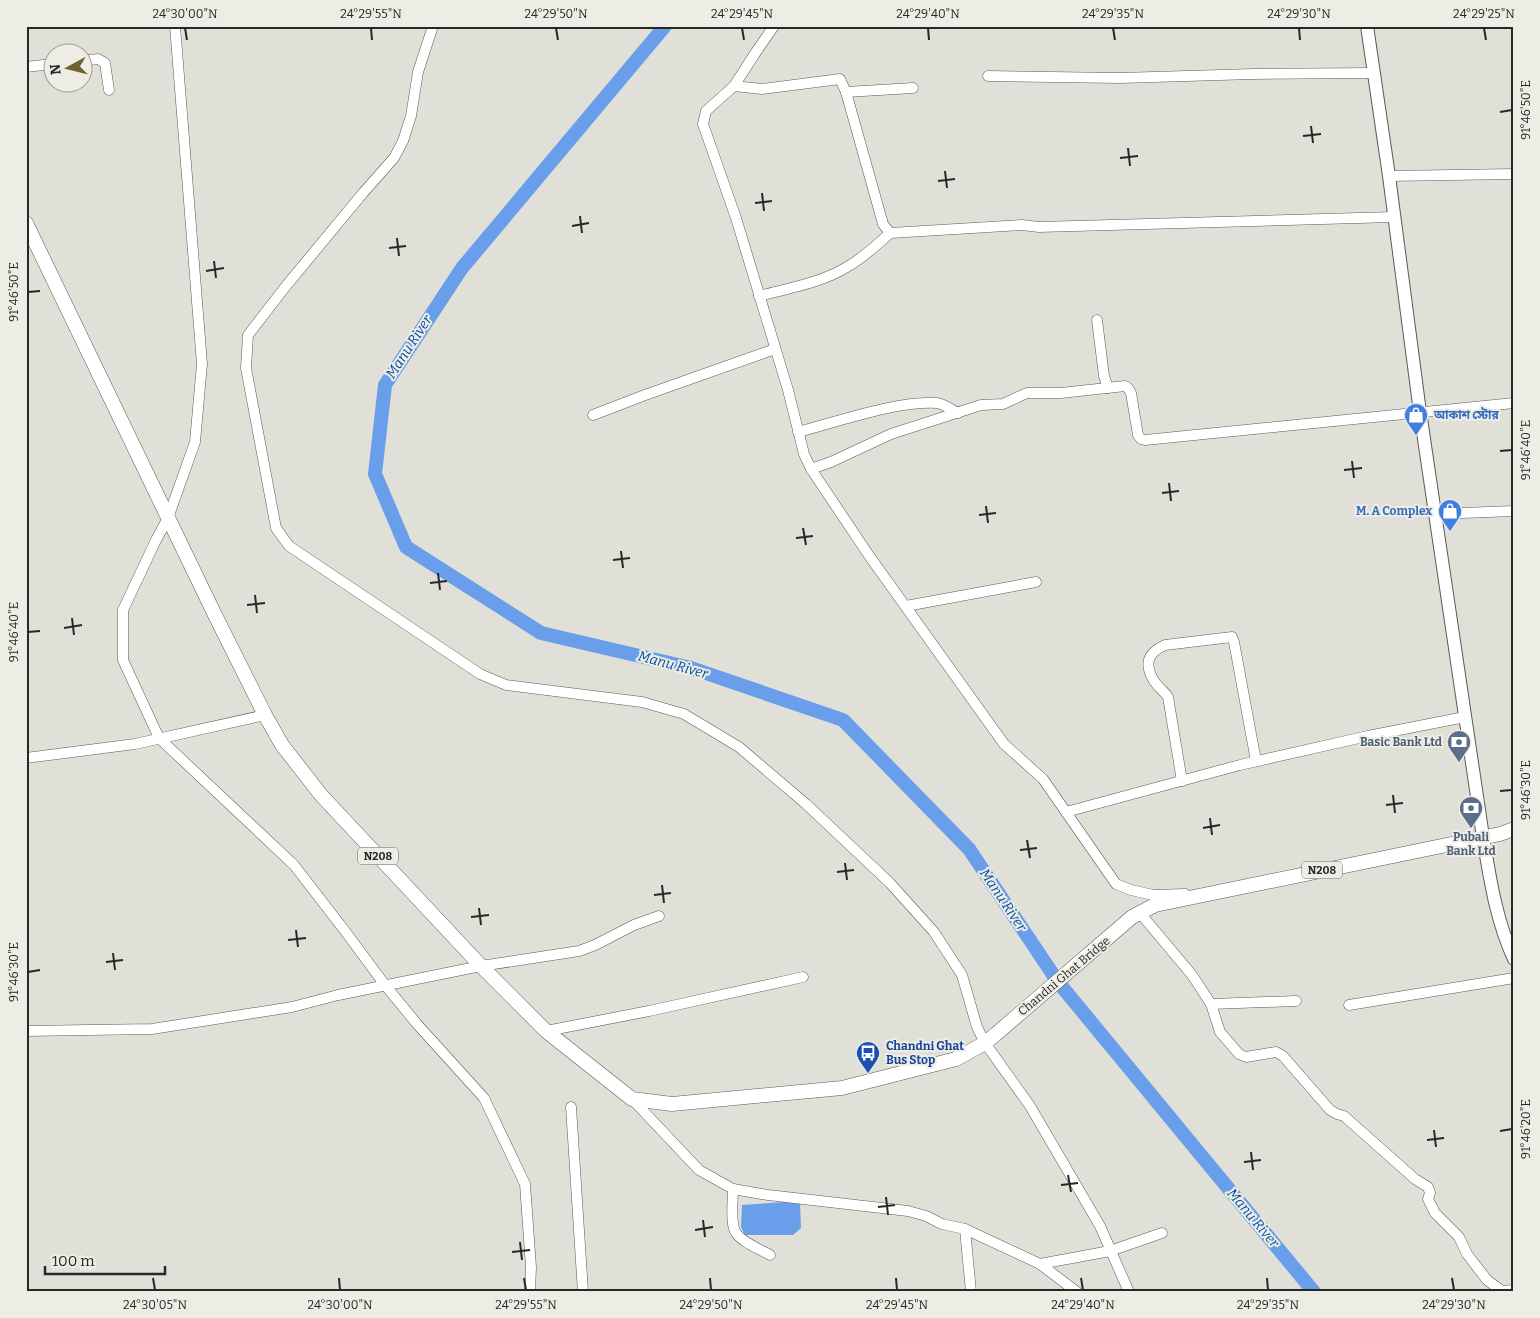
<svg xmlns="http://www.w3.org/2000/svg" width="1540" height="1318" font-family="Bitter,'Noto Sans Bengali',serif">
  <rect width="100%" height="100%" fill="#e1e0d8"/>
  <path fill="#699fea" d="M800,1201l1,27 -8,7h-48l-4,-8 1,-22z"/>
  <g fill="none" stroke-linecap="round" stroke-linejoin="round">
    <path stroke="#699fea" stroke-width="14" d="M665,26l-203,242 -77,117 -10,89 31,73 135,86 150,35 152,52 126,129 89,133 256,310"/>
    <g stroke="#5b5a53" stroke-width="11">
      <g id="minor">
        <path d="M175,26l27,338 -7,78 -27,76 -12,22 -33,70v50l36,78 135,127 51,66 40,54 32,39 67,74 41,86 6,83 -1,25"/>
        <path d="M433,26l-15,46 -7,44 -8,25 -9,17 -31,35 -77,93 -38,49 -2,33 30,160 13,18 191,128 26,11 136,17 42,12 55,33 67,57 84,79 44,49 28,43 15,52 8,16 45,63 70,120 29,66"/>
        <path d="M774,26l-18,26 -22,34 -28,25 -3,13 33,94 52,172 16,64 7,15 59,88 134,187 39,35 73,105 15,6 22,5 32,-1"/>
        <path d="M82,61l16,-2 7,4 4,27"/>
        <path d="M26,67l26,-3"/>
        <path d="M988,76l132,2 133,-4 121,-1"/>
        <path d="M734,86l28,3 78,-10 6,13 37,132 7,9 132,-8 17,2 355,-10"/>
        <path d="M846,92l67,-4"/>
        <path d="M1389,176l125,-2"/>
        <path d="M759,296c30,-8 62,-13 88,-29 16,-9 30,-22 43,-34"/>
        <path d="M1097,320l7,56 4,12"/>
        <path d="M593,415l52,-20 130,-46"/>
        <path d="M798,432c42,-11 97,-31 139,-29 7,1 15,7 21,10"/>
        <path d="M811,469l20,-7 60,-28 90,-29 22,-1 24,-11h34l64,-7 3,2 3,5 7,42 3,4 4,1 369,-37"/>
        <path d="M1436,514l78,-3"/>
        <path d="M906,606l130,-24"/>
        <path d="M26,758l109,-14 130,-29"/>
        <path d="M1182,781l-14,-84c-4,-6 -10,-10 -14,-16 -10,-17 -7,-28 11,-36l67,-8 2,5 22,119"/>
        <path d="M1066,812l174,-47 128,-29 97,-19"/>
        <path d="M1140,913l52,62 19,29 9,28 19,22 7,3 30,-5 7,4 47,54 7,4 7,2 71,63 13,8 2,6 -2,6 7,14 24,24 8,17 20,26 15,11 12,-1"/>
        <path d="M1211,1004l85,-3"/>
        <path d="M1349,1005l165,-27"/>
        <path d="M26,1031l126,-2 140,-22 46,-12 143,-29 98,-15 16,-6 39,-20 25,-9"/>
        <path d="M546,1031l103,-20 154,-34"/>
        <path d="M632,1099l67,71 34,19 35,6 140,16 18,5 16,8 23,5 75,35 37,28"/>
        <path d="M571,1107l12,185"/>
        <path d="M733,1189c0,11 -3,36 3,44 7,10 24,16 34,22"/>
        <path d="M965,1229l6,63"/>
        <path d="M1040,1264l70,-13 52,-18"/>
      </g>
    </g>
    <g stroke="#5b5a53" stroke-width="14">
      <path id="major" d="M1367,26l22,150 31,236 63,425c7,42 13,83 31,122"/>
    </g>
    <g stroke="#5b5a53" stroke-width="15">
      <path id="highway" d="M26,223l188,390 51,102 17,30 39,50 160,171 65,65 86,68 40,5 170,-16 114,-29 29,-16 11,-9 136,-117 23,-12 345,-71 14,-5"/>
    </g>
    <use href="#minor" stroke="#fff" stroke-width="10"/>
    <use href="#major" stroke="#fff" stroke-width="12"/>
    <use href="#highway" stroke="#fff" stroke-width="14"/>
  </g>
  <path fill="none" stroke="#282724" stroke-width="2" d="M185,28l2,12M371,28l1,12M556,28l2,12M742,28l2,12M928,28l1,12M1113,28l2,12M1299,28l1,12M1484,28l2,12M1500,112l12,-2M1311,126l2,17M1303,136l18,-2M1128,148l2,18M1120,158l18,-2M945,171l2,17M938,181l17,-2M762,193l2,18M755,203l17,-2M580,216l2,17M572,226l17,-3M397,238l2,18M389,248l17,-2M214,261l2,17M206,271l18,-3M28,292l12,-1M1500,451l12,-1M1352,461l2,17M1344,470l18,-2M1169,483l2,18M1162,493l17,-2M986,506l2,17M979,515l17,-2M803,528l3,17M796,538l17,-2M621,551l2,17M613,560l17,-2M438,573l2,17M430,583l17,-2M255,595l2,18M247,605l18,-2M72,618l2,17M64,628l18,-3M28,632l12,-1M1500,791l12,-1M1393,795l2,18M1386,805l17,-2M1210,818l2,17M1203,828l17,-3M1027,840l3,18M1020,850l17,-2M845,863l2,17M837,872l17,-2M662,885l2,18M654,895l17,-2M479,908l2,17M471,917l18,-2M296,930l2,17M288,940l18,-2M113,953l2,17M106,962l17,-2M28,972l12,-2M1434,1130l2,17M1500,1131l12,-2M1427,1140l17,-2M1251,1152l2,18M1244,1162l17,-2M1068,1175l3,17M1061,1185l17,-2M886,1197l2,18M878,1207l17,-2M703,1220l2,17M695,1230l18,-3M520,1242l2,18M512,1252l18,-2M153,1278l2,12M339,1278l1,12M524,1278l2,12M710,1278l1,12M896,1278l1,12M1081,1278l2,12M1267,1278l1,12M1452,1278l2,12"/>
  <defs>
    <g id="shop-pin" transform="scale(1.25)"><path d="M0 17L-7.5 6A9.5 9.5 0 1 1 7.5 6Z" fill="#3f7fe0" stroke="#eeede5"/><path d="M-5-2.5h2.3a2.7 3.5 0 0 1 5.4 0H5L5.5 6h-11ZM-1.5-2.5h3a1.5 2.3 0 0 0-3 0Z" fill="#fff"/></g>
    <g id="bank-pin" transform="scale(1.25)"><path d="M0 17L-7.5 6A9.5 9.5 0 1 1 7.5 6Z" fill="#5c6f8a" stroke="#eeede5"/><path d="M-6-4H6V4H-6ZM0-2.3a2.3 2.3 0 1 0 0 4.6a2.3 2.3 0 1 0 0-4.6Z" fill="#fff"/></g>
    <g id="bus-pin" transform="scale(1.25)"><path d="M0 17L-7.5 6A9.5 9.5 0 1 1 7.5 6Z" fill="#1a4fb4" stroke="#eeede5"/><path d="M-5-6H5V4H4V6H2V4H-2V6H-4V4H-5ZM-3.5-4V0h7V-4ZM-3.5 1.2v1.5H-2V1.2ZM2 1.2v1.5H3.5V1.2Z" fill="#fff"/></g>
  </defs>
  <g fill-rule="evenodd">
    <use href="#shop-pin" x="1416" y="415"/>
    <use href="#shop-pin" x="1450" y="511"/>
    <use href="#bank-pin" x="1459" y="742"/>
    <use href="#bank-pin" x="1471" y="808"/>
    <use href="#bus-pin" x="868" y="1053"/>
  </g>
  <g text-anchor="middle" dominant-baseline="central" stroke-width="4" stroke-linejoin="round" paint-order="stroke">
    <g fill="#eeede5" stroke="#63625e" stroke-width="1">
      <rect x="358" y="847.5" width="40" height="17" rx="4"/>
      <rect x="1302" y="861.5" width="40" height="17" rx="4"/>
    </g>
    <g font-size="11" font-weight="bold" fill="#282724">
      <text x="378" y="856">N208</text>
      <text x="1322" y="870">N208</text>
    </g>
    <g font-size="12" font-weight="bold" fill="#366cbe" stroke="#eeede5" text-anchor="start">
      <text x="1434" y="415">আকাশ স্টোর</text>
      <text x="1432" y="511" text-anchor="end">M. A Complex</text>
    </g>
    <g font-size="12" font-weight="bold" fill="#4e5e75" stroke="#eeede5" text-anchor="end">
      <text x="1442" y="742">Basic Bank Ltd</text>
      <text x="1471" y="837" text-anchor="middle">Pubali<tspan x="1471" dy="14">Bank Ltd</tspan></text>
    </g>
    <g font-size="12" fill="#282724" stroke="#eeede5">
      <text transform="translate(1064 976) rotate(-40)">Chandni Ghat Bridge</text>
    </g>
    <g font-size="12" font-weight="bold" fill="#164399" stroke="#eeede5" text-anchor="start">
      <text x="886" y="1046">Chandni Ghat<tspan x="886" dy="14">Bus Stop</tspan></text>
    </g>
    <g font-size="14" font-style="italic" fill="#004fa6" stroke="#eeede5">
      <text transform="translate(409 347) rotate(-57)">Manu River</text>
      <text transform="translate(673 665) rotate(15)">Manu River</text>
      <text transform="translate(1003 900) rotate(56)">Manu River</text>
      <text transform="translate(1253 1218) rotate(50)">Manu River</text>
    </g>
  </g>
  <rect width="1540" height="1318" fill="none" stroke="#eeede5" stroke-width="55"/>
  <g transform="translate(68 68) rotate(263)"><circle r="24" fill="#eeede5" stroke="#9f9e98"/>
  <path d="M0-4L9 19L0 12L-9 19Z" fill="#6e622f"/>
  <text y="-8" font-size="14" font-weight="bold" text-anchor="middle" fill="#282724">N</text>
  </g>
  <path d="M45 1266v8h120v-8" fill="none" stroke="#282724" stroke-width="2.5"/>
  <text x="52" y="1266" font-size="15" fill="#282724" stroke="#eeede5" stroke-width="4" paint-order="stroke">100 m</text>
  <rect x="28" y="28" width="1484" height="1262" fill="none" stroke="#282724" stroke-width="2"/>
  <g font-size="12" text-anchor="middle" fill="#282724">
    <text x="185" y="18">24°30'00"N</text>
    <text x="371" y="18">24°29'55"N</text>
    <text x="556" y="18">24°29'50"N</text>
    <text x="742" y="18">24°29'45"N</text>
    <text x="928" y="18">24°29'40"N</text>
    <text x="1113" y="18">24°29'35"N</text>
    <text x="1299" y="18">24°29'30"N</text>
    <text x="1484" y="18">24°29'25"N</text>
    <text transform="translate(1526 110) rotate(-90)" y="4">91°46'50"E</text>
    <text transform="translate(14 292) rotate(-90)" y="4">91°46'50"E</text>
    <text transform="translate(1526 450) rotate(-90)" y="4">91°46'40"E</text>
    <text transform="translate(14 632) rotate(-90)" y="4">91°46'40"E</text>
    <text transform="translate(1526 790) rotate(-90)" y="4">91°46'30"E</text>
    <text transform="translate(14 972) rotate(-90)" y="4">91°46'30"E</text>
    <text transform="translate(1526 1129) rotate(-90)" y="4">91°46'20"E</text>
    <text x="155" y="1309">24°30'05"N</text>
    <text x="340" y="1309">24°30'00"N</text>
    <text x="526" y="1309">24°29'55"N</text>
    <text x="711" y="1309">24°29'50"N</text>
    <text x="897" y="1309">24°29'45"N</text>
    <text x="1083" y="1309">24°29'40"N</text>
    <text x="1268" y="1309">24°29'35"N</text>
    <text x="1454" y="1309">24°29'30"N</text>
  </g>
</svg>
